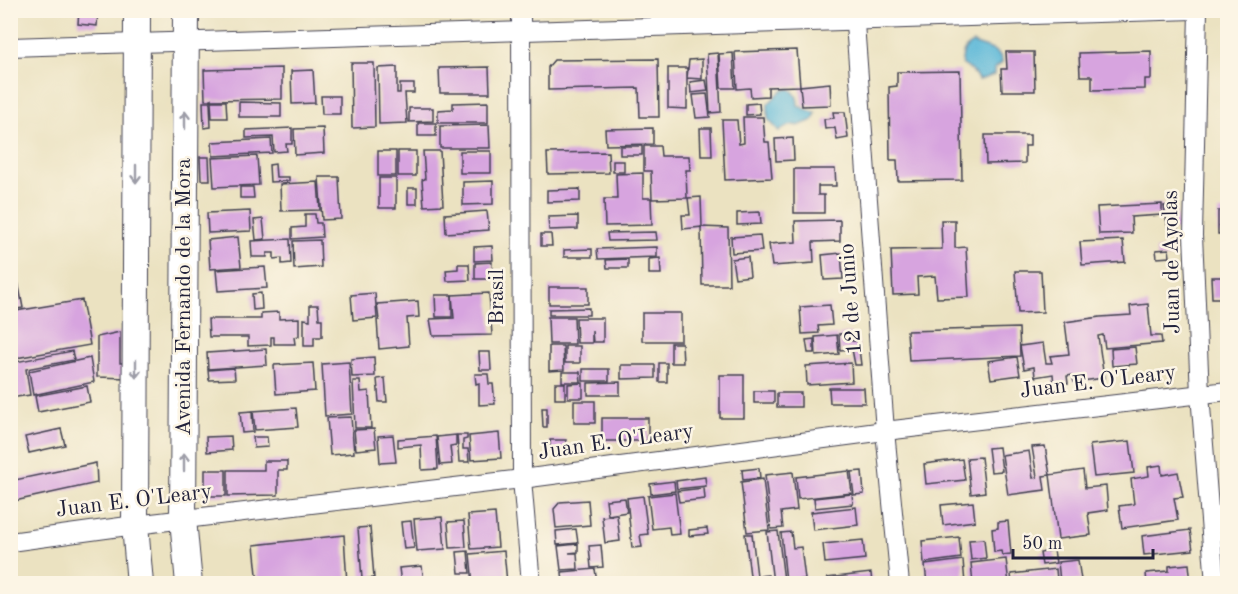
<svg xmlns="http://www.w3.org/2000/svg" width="1238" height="594" font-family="'Old Standard TT',serif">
  <rect width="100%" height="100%" fill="#fcf5e5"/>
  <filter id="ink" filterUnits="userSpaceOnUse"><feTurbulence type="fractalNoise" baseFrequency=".0167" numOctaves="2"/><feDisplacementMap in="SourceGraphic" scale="12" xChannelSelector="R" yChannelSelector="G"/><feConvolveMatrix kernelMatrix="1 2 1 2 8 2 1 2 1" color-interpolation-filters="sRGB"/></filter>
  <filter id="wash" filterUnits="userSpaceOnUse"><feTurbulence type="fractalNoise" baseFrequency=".008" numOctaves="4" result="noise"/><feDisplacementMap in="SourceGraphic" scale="24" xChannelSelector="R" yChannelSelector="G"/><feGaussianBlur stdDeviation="1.35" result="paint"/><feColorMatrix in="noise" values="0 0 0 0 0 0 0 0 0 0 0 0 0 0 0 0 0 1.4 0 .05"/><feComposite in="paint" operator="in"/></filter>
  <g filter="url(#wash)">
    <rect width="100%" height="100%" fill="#ebe2c1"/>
    <g fill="#5ab7d8" stroke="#3e6c8a" stroke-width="1.5">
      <path d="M973,43c11,5 29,6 29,20l-8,6v6l-15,5 -8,-10 -9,-6c0,-9 1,-17 11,-21z"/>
      <path d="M790,89c7,5 8,10 8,17l18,7 -3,7 -15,6 -3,-1 -7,1 -9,5 -11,-12v-15l14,-14z"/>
    </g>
    <g id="blocks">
      <g fill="#d7a4df">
        <path d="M79,10l19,2 -1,14 -19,-2z"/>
        <path d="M797,50l3,36 -32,1v9l-17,1 -1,-9 -13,1 -2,-37z"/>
        <path d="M1151,51v28h-6v10l-53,1v-14h-12l-1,-23z"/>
        <path d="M1006,52h28l1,39h-33l-1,-22h6z"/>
        <path d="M718,53l3,59 -11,1 -3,-59z"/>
        <path d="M733,53l2,35h-14l-2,-34z"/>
        <path d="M658,59l1,58h-19l-1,-29 -91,2v-23l6,-7z"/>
        <path d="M702,59v20l-15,-1v31l-19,-1v-40h19v10l2,-18z"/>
        <path d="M351,63h23l1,64 -23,1z"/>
        <path d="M397,67v26h3v-9h14v9h-9l2,30 -28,1 -1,-56z"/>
        <path d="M489,67l1,26h-50l-1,-25z"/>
        <path d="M282,68v31l-71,1v-1l-1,1h-5l-1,-30z"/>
        <path d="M313,70l2,33 -23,1 -1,-33z"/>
        <path d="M960,71l2,109 -64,1 -1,-21h-7l-1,-73 8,-1v-14z"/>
        <path d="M706,80l2,11 -17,2 -1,-11z"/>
        <path d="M830,83l1,22 -29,1 -2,-20z"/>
        <path d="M707,94l3,23 -14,1 -3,-23z"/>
        <path d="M321,96h19v18h-18z"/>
        <path d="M211,101h15l1,17h-15z"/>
        <path d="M203,102h7l1,25 -7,1z"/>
        <path d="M239,102l42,1v14h-42z"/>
        <path d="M488,102v21h-50v-13l15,-1v-6z"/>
        <path d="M759,103l1,11 -14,1v-11z"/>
        <path d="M409,108h24v13l-24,1z"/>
        <path d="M833,112h12l3,26 -11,2 -2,-12 -10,1 -1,-10 10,-1z"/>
        <path d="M743,117h20l2,25h4l3,36 -47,2 -3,-60h15l2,24 5,-1z"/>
        <rect x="418" y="123" width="18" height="13"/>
        <path d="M489,125l1,23h-50v-22z"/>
        <path d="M292,128v16h-6l1,7 -13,1 -1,-15 -27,1v-8z"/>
        <path d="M323,128l1,25 -29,2 -1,-26z"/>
        <path d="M653,128v16l-47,1 -1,-16z"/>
        <path d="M700,128h11l1,28h-11z"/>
        <path d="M985,135h45v11h-5v17l-39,1z"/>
        <path d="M793,138l1,22 -18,1 -1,-22z"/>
        <path d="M271,139l1,14 -59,3 -1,-14z"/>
        <rect x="620" y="146" width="22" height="9"/>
        <path d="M644,146h16l1,10h28l1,14h-4l1,28 -35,1 -1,-28h-7z"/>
        <rect x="378" y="151" width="18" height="25"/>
        <rect x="398" y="151" width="18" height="25"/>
        <path d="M423,151h17l3,54 -19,1 -2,-26 3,-1z"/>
        <rect x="460" y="151" width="31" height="22"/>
        <path d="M608,152l1,21 -61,1 -1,-21z"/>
        <path d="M257,156l2,29 -45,2 -2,-29z"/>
        <path d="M200,157h9l1,23h-9z"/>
        <rect x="613" y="161" width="11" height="11"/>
        <path d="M275,164l1,13h13v4l-19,1 -1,-17z"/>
        <path d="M794,169h41l1,17h-18v9h6v18h-30z"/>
        <path d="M643,173v25h8l1,27 -47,1 -1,-27h13l-1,-25z"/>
        <path d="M319,177h20l2,42 -19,1z"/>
        <rect x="379" y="178" width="17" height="30"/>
        <path d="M493,181v23l-30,1v-23z"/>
        <path d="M318,182l2,28 -39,1 -1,-27z"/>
        <path d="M240,187h13l1,11h-14z"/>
        <rect x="408" y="188" width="9" height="16"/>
        <path d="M580,189v12l-33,1v-12z"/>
        <path d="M701,197l1,30 -19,2 -1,-14h8l-2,-17z"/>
        <path d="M1162,204v11l-31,2 1,16 -33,1 -2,-27z"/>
        <path d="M1175,205l3,24 -10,1 -4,-24z"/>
        <path d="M250,211l1,20 -43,2 -1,-20z"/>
        <path d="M487,211l2,19 -43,3 -1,-19z"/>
        <rect x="1218" y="211" width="9" height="23"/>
        <path d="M760,212l1,12 -24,1v-12z"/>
        <path d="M305,214h10l1,9h5l1,14 -30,2v-11l13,-1z"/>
        <path d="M578,216v13l-29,1 -1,-13z"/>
        <path d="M263,219l2,20 -9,1 -2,-20z"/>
        <path d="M840,220v21l-27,1 1,21 -42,3 -3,-22 27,-2 -1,-21z"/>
        <path d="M941,220h14v28l11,-1 3,50 -32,1 -2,-22 -18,1 1,17 -25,1 -2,-45 51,-1z"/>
        <path d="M701,227l27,1 1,57h-27z"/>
        <path d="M656,232l1,8 -49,1 -1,-8z"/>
        <path d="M541,234h10l1,12h-11z"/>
        <path d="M760,235l2,16 -30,2 -1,-16z"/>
        <path d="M238,237l3,30 -31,2 -2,-29z"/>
        <path d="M290,239l1,24 -9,1v-6l-8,1v-6h-7v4h-15l-1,-16z"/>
        <path d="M320,240l1,27 -27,2 -1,-28z"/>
        <path d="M1123,240l2,22 -43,3 -2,-23z"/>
        <path d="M492,246l1,14 -19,1v-14z"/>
        <path d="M657,247v10l-59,2 -1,-10z"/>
        <path d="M592,249v8h-28v-7z"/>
        <path d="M1169,249l1,8 -13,1 -1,-8z"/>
        <path d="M841,253l2,26 -19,1 -2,-25z"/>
        <path d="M748,257l2,19 -15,2 -3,-19z"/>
        <path d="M660,258l1,16h-12v-15z"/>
        <path d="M628,259v9h-21l-1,-8z"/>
        <path d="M492,262l1,17h-18v-16z"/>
        <path d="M458,264h11l1,16 -23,1 -1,-11 12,-1z"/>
        <path d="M265,267l2,21 -49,3 -2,-21z"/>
        <path d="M1015,271h26l2,41 -25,1z"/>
        <path d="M17,276l6,32 -13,2v-33z"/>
        <path d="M1211,277h16v21h-15z"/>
        <rect x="549" y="287" width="39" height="17"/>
        <path d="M261,293l1,16 -9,1 -1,-16z"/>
        <path d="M375,293l2,25 -24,2 -2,-25z"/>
        <path d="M489,293l3,42 -59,1 -3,-17 24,-1 -2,-23z"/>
        <path d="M435,295h17v22h-16z"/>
        <path d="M82,300l8,45 -80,14v-47z"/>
        <path d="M418,301l1,16 -12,1 2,28 -30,3 -2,-29h2l-2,-16z"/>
        <path d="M1148,304l3,32h10l1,7 -57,5 -2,-13 -5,1 6,42 -30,4 -2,-7 -5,1 1,7 -14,2 -1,-11 -18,3 -1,-10 -10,2 -4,-23 23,-3 3,20h6l-2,-7 19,-2 -4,-32 35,-5 31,-2 -1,-9z"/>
        <path d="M310,305h8l1,14h3v18h-8v9h-10v-27l6,1z"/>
        <path d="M830,305l2,20 -14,1 1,7 -17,1 -2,-27z"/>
        <path d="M589,308v7h-40v-6z"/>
        <path d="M279,312v7l20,-1v18l-5,1 1,7h-21v-7h-3v8l-23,1v-9h-39l-1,-18h53v-6z"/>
        <rect x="642" y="313" width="39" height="28"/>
        <path d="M548,317h26l1,27h-26z"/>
        <path d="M576,318h27v24h-10l-1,-11v12h-15z"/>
        <path d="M1019,328l1,28 -111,5 -2,-30z"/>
        <path d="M120,332v31h7v15l-30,-1v-40z"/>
        <path d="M851,333l1,8h6l3,24h-6l-3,-16 -12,1 -1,-16z"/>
        <path d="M837,335l2,19 -23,2 -1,-19z"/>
        <path d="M814,339v14h-6l-2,-13z"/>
        <path d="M671,343h11l1,20h-12z"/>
        <path d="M549,346h14l1,24 -15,1z"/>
        <rect x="565" y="346" width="15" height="17"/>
        <path d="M1135,347l2,17 -25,2 -1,-17z"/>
        <path d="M266,349l1,16 -59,4 -1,-16z"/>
        <path d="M72,351l2,9 -48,9 4,26 -20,3v-35z"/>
        <path d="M479,352h11l1,18h-11z"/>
        <path d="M374,357l1,19 -23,1 -1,-18z"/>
        <path d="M1017,357l3,18 -29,4 -3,-18z"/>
        <path d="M90,358l4,24 -61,13 -4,-24z"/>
        <path d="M349,362l3,52 -27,2 -3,-52z"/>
        <path d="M313,363l2,28 -39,3 -2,-29z"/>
        <rect x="659" y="363" width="8" height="19"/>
        <path d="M851,363l1,19 -45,3 -1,-19z"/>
        <path d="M621,365h34v13l-34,1z"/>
        <path d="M234,368l1,11 -26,1 -1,-10z"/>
        <rect x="583" y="369" width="26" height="12"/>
        <path d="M562,372h18l1,10h-19z"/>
        <path d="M475,374h13l1,10h4l2,20 -16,1v-22l-3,1z"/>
        <rect x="720" y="375" width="24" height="43"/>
        <path d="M385,378l2,24h-8l-2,-23z"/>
        <path d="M353,381h7l1,11 8,-1 2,37h-16z"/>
        <path d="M620,382v13h-32v-12z"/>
        <rect x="555" y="383" width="10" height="16"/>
        <path d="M583,383v15h-15v-14z"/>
        <path d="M87,386l3,16 -52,10 -3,-16z"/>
        <path d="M829,388h35l1,15h-35z"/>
        <rect x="754" y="391" width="20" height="12"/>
        <rect x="777" y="393" width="24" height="14"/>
        <rect x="574" y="401" width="21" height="22"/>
        <path d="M296,408l2,19 -43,3 -2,-19z"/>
        <path d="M542,408h5v19h-4z"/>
        <path d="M252,411l1,21 -11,1 -2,-21z"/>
        <path d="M351,417l3,36 -24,2 -3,-37z"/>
        <rect x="602" y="418" width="46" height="23"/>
        <path d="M61,429l4,16 -36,8 -4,-16z"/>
        <path d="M374,429l2,19 -20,2 -2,-20z"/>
        <path d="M499,433l2,25 -30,2 -2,-24z"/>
        <path d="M393,435l3,27 -16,1 -2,-27z"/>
        <path d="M456,435v10l-6,1 2,18 -12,1 -3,-28z"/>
        <path d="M457,435h10v4l-4,1v9h5l1,13h-10z"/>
        <path d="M231,436l1,14 -25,2 -1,-15z"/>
        <path d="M436,436l2,33 -16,1 -1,-25 -23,2v-8z"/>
        <path d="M253,437h14l1,10 -14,1z"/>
        <rect x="550" y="440" width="16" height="12"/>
        <path d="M1130,441l4,32 -40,4 -4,-32z"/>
        <path d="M1045,446l5,29 33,-5 2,18 21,-2 2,24 -20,3 3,22 -33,4 -8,-64 -7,1 2,14 -37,5 -6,-40 27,-4 4,27 4,-1 -5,-30z"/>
        <path d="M999,447l3,24 -11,1 -3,-24z"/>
        <path d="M981,457l4,35 -14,2 -4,-36z"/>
        <path d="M962,459l3,21 -39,4 -2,-20z"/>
        <path d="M264,461h23v9h-9v25l-50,1v-26h36z"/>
        <path d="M96,463l1,20 -87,19v-21z"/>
        <path d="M1161,465l1,10 16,-3 5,25 -9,1 4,22 -56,8 -3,-22 15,-2 -3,-25 18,-3 -1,-9z"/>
        <path d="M759,468l1,10 -17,2 -1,-10z"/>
        <rect x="205" y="470" width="21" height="26"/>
        <path d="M849,471l3,22 -54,6 -2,-22z"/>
        <path d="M862,471l2,23 -10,1 -3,-23z"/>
        <path d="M1227,471v32h-1l-4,-31z"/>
        <path d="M793,472l4,38 -16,2 2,16 -12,1 -6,-54z"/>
        <path d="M705,477l1,9 -29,3 -1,-8z"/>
        <path d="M763,479l6,51 -22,2 -6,-50z"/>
        <path d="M674,481l1,10 -24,3 -1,-10z"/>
        <path d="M704,488l1,11 -26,3 -2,-11z"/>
        <path d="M675,493l5,41 -10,1 -1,-8 -17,2 -4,-33z"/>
        <path d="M852,494l1,10 -38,4 -1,-10z"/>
        <path d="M643,496l5,38 -8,1 2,12 -10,1 -5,-50z"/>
        <path d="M625,498l2,14 -19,3 -2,-15z"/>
        <path d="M588,500l2,25 -34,3 -2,-19 6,-7z"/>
        <path d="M973,502l2,19 -32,4 -2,-20z"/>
        <path d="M856,507l2,18 -45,5 -2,-18z"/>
        <path d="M495,513l3,34 -27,2 -3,-34z"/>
        <path d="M617,515l3,26 -15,2 -3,-26z"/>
        <path d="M442,517l3,32 -28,2 -3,-32z"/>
        <path d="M411,521l3,27 -10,1 -3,-27z"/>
        <path d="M464,521l2,26 -16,1 -2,-26z"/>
        <path d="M1008,521l3,33 -9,1 -1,-4 -7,1 -2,-23 6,-1v-6z"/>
        <path d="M370,527l4,51 -12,1 -4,-51z"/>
        <path d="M707,528l1,6 -19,2v-6z"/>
        <path d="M576,529l2,14 -21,2 -1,-14z"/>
        <path d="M1190,530l3,20 -49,5 -2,-19z"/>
        <path d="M778,531l6,50 -11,2 -6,-51z"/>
        <path d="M791,532l2,16 8,-1 4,32 -19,2 -5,-48z"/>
        <path d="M745,534h7l5,42 11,-1 1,9h-18z"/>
        <path d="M344,535l3,49h-89l-4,-39z"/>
        <path d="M959,537l2,21 -37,5 -2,-22z"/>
        <path d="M984,539l2,19 -15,2 -2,-20z"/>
        <path d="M863,540l2,19 -40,4 -2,-19z"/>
        <path d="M578,544v8l-9,1h8l1,16 -17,1 -3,-24z"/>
        <path d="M601,545l2,22 -12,1 -2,-22z"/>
        <path d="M1054,550l2,13 -14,2 -2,-12z"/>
        <path d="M468,551l2,22h-11l-2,-21z"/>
        <path d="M504,551l3,32 -34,1 -3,-30z"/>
        <path d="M1006,559l3,25h-36l-2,-21z"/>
        <path d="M963,560l2,24h-38l-2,-19z"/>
        <path d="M1078,560l3,20 -21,2 -2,-20z"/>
        <path d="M1189,564l2,20h-44l-1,-11 23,-2v-5z"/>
        <path d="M422,566l2,18h-23l-2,-16z"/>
        <path d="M595,569l2,14 -34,1 -1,-12z"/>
        <path d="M1056,569l1,11 -30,4h-15l-1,-10z"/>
        <path d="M871,573l1,11h-44l-1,-6z"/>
      </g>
    </g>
  </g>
  <g filter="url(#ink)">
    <use href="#blocks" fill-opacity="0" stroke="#403f4f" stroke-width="1.5"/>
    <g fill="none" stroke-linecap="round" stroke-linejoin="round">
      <g stroke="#403f4f" stroke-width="20">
        <g id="street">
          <path d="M521,10l1,469 9,105"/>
          <path d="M854,10l31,421 15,153"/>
          <path d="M1198,10l-5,225 7,159 15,190"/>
          <path d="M10,47c395,-12 790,-26 1184,-37"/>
          <path d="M10,542l125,-17 387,-46 363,-48 343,-40"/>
        </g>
      </g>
      <g stroke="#403f4f" stroke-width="28">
        <g id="secondary">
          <path d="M137,10l-2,515 5,59"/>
          <path d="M186,10l-3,509 6,65"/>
        </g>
      </g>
      <use href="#street" stroke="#fff" stroke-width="18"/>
      <use href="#secondary" stroke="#fff" stroke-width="26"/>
    </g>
    <defs><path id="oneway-shaft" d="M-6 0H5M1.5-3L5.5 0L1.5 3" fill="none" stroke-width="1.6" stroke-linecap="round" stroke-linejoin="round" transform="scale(1.5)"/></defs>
    <g stroke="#9c9ca7">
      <use href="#oneway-shaft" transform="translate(185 120) rotate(-90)"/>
      <use href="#oneway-shaft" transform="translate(136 174) rotate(90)"/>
      <use href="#oneway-shaft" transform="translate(136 369) rotate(90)"/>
      <use href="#oneway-shaft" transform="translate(184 462) rotate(-90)"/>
    </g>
  </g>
  <g text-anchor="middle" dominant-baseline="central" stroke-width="5" stroke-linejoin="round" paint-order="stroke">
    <g font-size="22" fill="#22223b" stroke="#fcf5e5">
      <text transform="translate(1172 262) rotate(-91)">Juan de Ayolas</text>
      <text transform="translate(184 297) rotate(-90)">Avenida Fernando de la Mora</text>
      <text transform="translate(497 297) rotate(-90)">Brasil</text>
      <text transform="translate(851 299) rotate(-94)">12 de Junio</text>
      <text transform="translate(1098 382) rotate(-7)">Juan E. O'Leary</text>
      <text transform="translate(616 442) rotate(-8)">Juan E. O'Leary</text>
      <text transform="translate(134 501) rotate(-7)">Juan E. O'Leary</text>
    </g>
  </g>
  <rect width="1238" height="594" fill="none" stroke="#fcf5e5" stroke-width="36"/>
  <path d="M1013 549v9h140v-9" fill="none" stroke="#22223b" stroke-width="3"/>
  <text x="1022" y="549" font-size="18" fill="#22223b" stroke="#fcf5e5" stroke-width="4.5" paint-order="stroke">50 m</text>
</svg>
